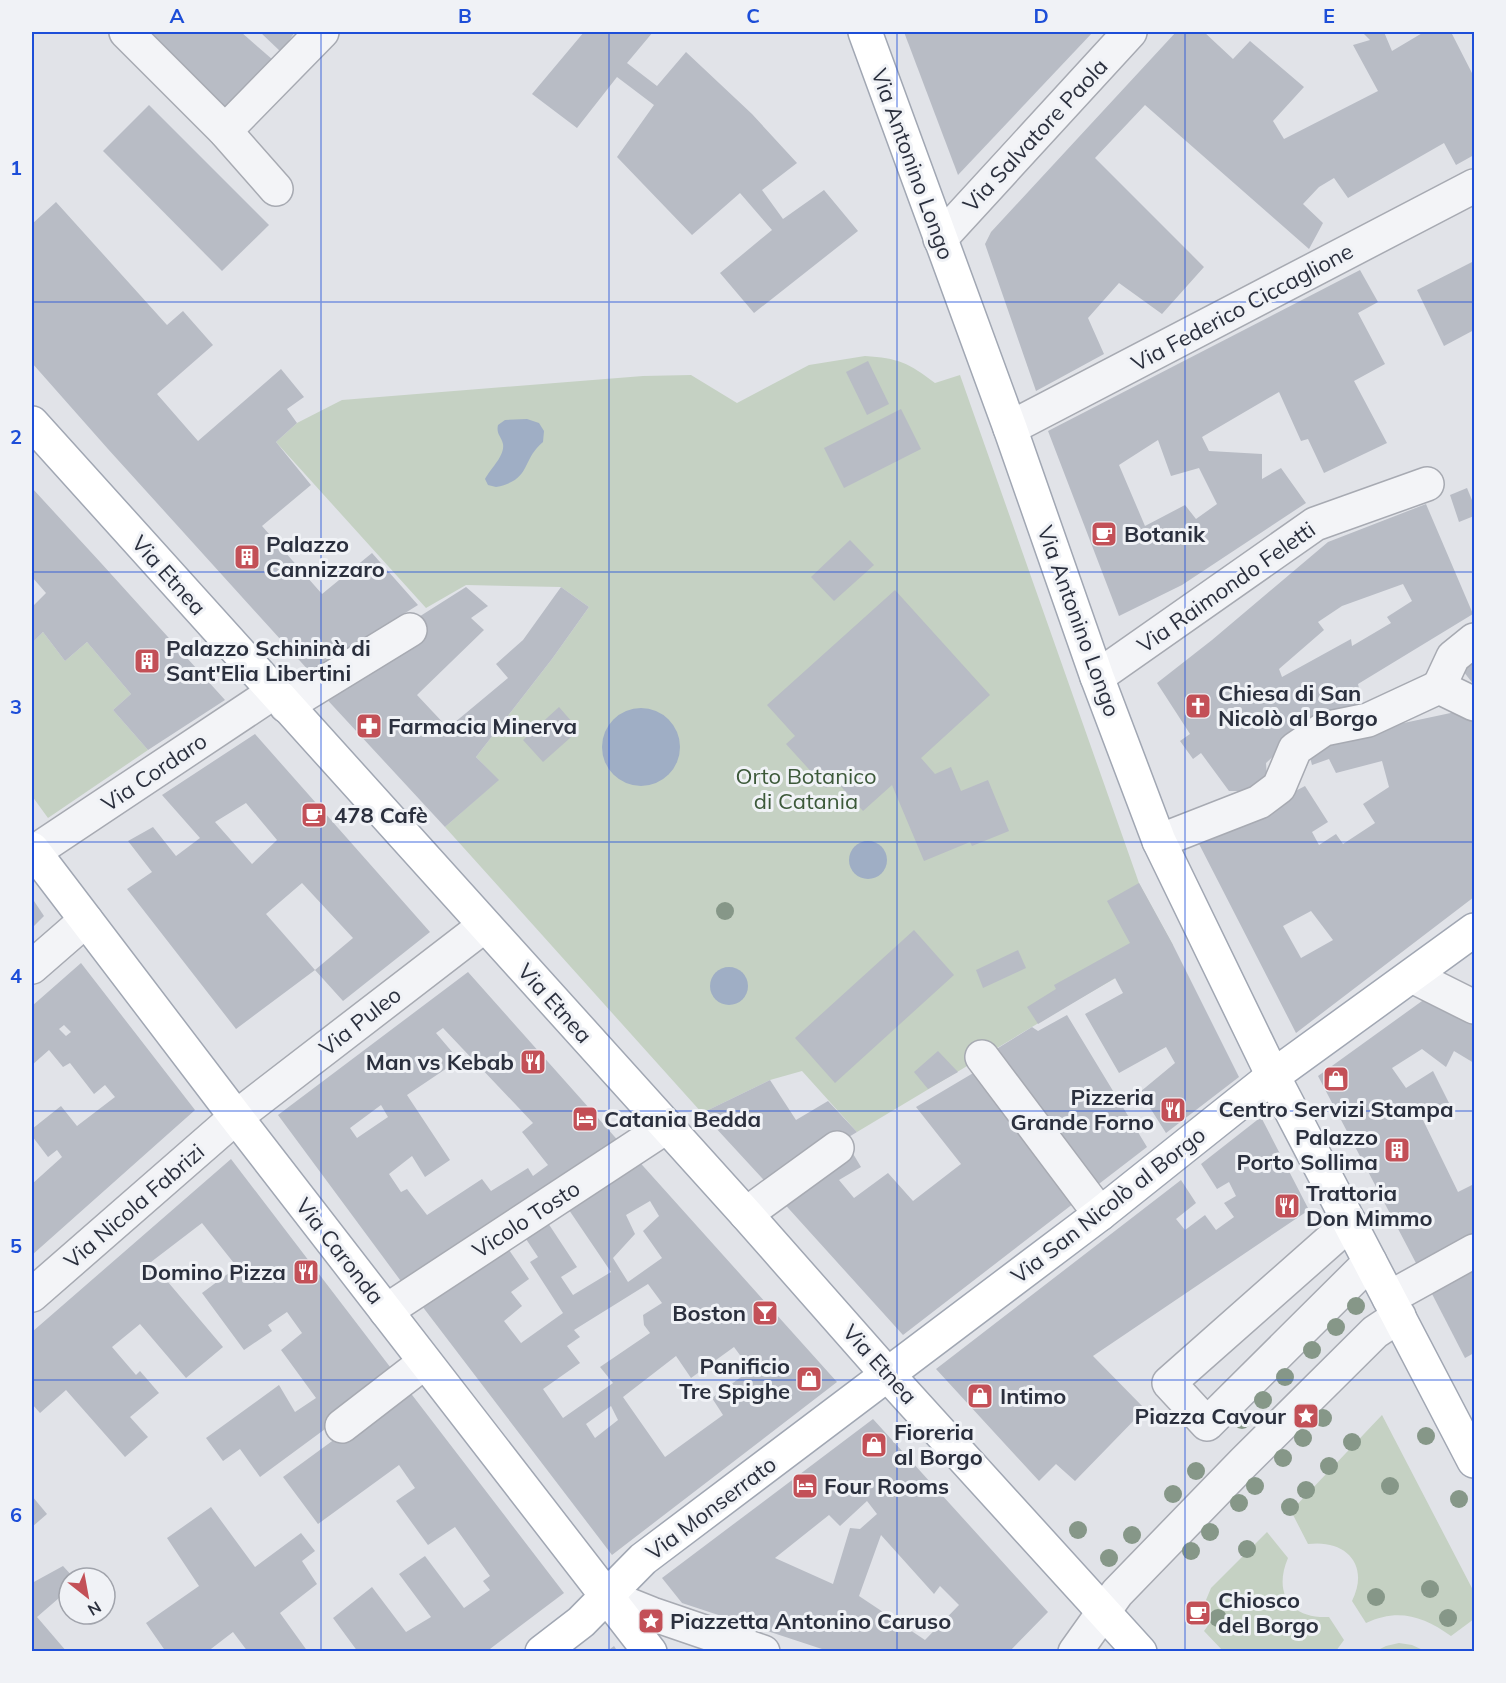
<svg xmlns="http://www.w3.org/2000/svg" width="1506" height="1683" font-family="Mulish,sans-serif">
  <rect width="100%" height="100%" fill="#e1e3e8"/>
  <g fill="#c5d1c3">
    <path d="M865,356c33,2 44,7 70,27l25,-8 179,508 34,62 -106,61 -210,126 -55,-61 -32,9 -68,33 -257,-286 53,-47 -22,-23 76,-98 37,-52 -28,-20 -95,-2 -40,23 -150,-166 21,-19 45,-23 301,-24 48,-1 46,28 72,-38z"/>
    <path d="M43,632l22,29 22,-19 44,52 -18,16 35,40 -100,68 -16,-22v-153z"/>
    <path d="M1382,1415l92,177v27l-23,17c-28,-20 -53,-28 -85,-13l-14,-22c18,-36 -6,-62 -44,-57l-17,-33z"/>
    <path d="M1267,1532l21,26c-15,35 2,61 41,59l15,23 -8,11h-113l-19,-20 10,-14 -8,-17 5,-12z"/>
    <path d="M1399,1643l13,2 13,6h-49l10,-5z"/>
  </g>
  <g fill="#9faec5">
    <path d="M527,419l12,4 5,8 -1,11c-22,18 -11,38 -47,45l-8,-2 -3,-6c5,-10 20,-23 18,-35 -2,-8 -7,-10 -5,-19l7,-5z"/>
    <circle cx="641" cy="747" r="39"/>
    <circle cx="868" cy="860" r="19"/>
    <circle cx="729" cy="986" r="19"/>
  </g>
  <g fill="#b8bcc5" fill-rule="evenodd">
    <path d="M148,32h93l32,28 -45,50z"/>
    <path d="M260,32h35l-14,20z"/>
    <path d="M584,32h69l-26,31 30,23 29,-34 66,62 45,49 -35,27 21,29 41,-29 34,41 -104,82 -34,-40 52,-43 -32,-37 -48,42 -75,-78 37,-52 -37,-28 -40,51 -45,-34z"/>
    <path d="M904,32h189l-135,143z"/>
    <path d="M1176,32h28l29,27 17,-18 54,46 -31,34 11,18 94,-48 -25,-46 17,-5 -8,-8h22l8,19 32,-19h27l23,45v78l-18,10 -12,-22 -96,55 -14,-20 -15,9 -16,17 20,19 -14,26 -164,-144 -50,53 109,109 -42,47 -43,-31 -31,35 16,36 -68,37 -51,-147 6,-12z"/>
    <path d="M149,105l120,120 -47,46 -119,-120z"/>
    <path d="M56,202l111,123 16,-14 30,34 -56,49 41,47 83,-72 23,28 -17,12 10,14 -21,19 35,43 -49,41 60,68 50,-41 46,52 -108,67 -202,-223 -76,-86v-139z"/>
    <path d="M1474,261v69l-30,16 -27,-56z"/>
    <path d="M1360,270l18,32 -20,11 27,51 -31,17 33,62 -63,30 -16,-34 -7,2 -22,-49 -77,45 7,14 53,3v25l19,-11 25,35 -124,82 -63,31 -71,-185zM1158,440l13,36 28,-8 18,36 -21,15 -11,-14 -40,21 -26,-61z"/>
    <path d="M868,361l21,43 -22,11 -21,-43z"/>
    <path d="M901,409l20,40 -77,39 -20,-40z"/>
    <path d="M32,488l69,75 124,137 -77,50 -35,-40 18,-16 -44,-52 -22,19 -22,-29 -11,11v-36l14,-14 -14,-16z"/>
    <path d="M1467,488l7,17v11l-15,6 -9,-27z"/>
    <path d="M1426,504l47,110 -115,70 6,25 -45,5 -53,49 1,16 -21,16 -9,-4h-8l-28,-38 -8,6 -13,-18 10,-7 -33,-51 55,-43 116,-98zM1403,584l9,17 -25,16 4,6 -39,23 -1,-7 -69,38 -3,-8 45,-39 -6,-8 24,-16z"/>
    <path d="M850,540l24,25 -40,36 -23,-24z"/>
    <path d="M466,587l22,19 -17,12 13,12 -67,65 31,33 60,-50 -12,-14 27,-24 38,-53 28,20 -37,52 -76,98 23,23 -54,47 -124,-134 93,-73z"/>
    <path d="M895,590l95,105 -69,63 14,16 16,-7 10,24 27,-11 21,51 -37,15 -2,-4 -46,19 -32,-76 -29,26 -28,-31 -9,8 -40,-44 9,-8 -28,-31z"/>
    <path d="M1474,654v31l-14,-18z"/>
    <path d="M559,707l20,23 -36,32 -20,-22z"/>
    <path d="M1460,711l14,7v179l-178,136 -98,-191 107,-56 23,36 -16,10 7,13 17,-11 7,10 32,-21 -12,-19 26,-17 -7,-26 -46,12 -7,-14 -17,6 -3,-12 15,-13zM1311,911l22,29 -32,18 -18,-32z"/>
    <path d="M255,734l175,198 -87,69 -28,-31 38,-32 -51,-55 -36,31 49,56 -79,59 -109,-140 25,-17 -24,-31 25,-14 23,29 24,-18 -38,-43zM246,803l31,37 -25,24 -37,-42z"/>
    <path d="M1139,883l34,62 66,132 -73,56 -26,-41 35,-29 -9,-16 -47,26 -34,-59 38,-21 -8,-15 -77,46 -11,-17 29,-18 -2,-4 76,-42 -23,-42z"/>
    <path d="M32,898l12,18 -12,12z"/>
    <path d="M914,930l40,45 -119,108 -40,-45z"/>
    <path d="M1018,950l8,18 -43,20 -7,-18z"/>
    <path d="M81,963l114,147 -163,145v-71l30,-27 -5,-7 -9,7 -16,-21v-7l29,-23 16,20 38,-29 -10,-12 -11,9 -24,-31 -7,4 -14,-17 -17,15v-59zM64,1025l7,7 -5,4 -7,-7z"/>
    <path d="M468,972l154,173 -216,143 -128,-173zM443,1028l90,95 -11,9 26,33 -15,11 -5,-8 -37,23 -9,-12 -55,36 -20,-26 -6,3 -12,-18 23,-18 13,21 25,-17 -43,-65 52,-35 -23,-27zM381,1105l7,12 -31,21 -7,-10z"/>
    <path d="M1429,996l45,24v43l-20,-12 -8,16 -24,-18 -30,19 14,20 27,-17 17,34 -27,15 35,72 16,-8v50l-57,31 -99,-189z"/>
    <path d="M1067,1015l80,132 -56,43 -101,-137 42,-26 6,4z"/>
    <path d="M938,1051l20,21 -30,17 -14,-17z"/>
    <path d="M980,1069l98,131 -175,135 -123,-136 69,-52 12,20 -22,13 15,18 34,-25 25,28 48,-37 -45,-57z"/>
    <path d="M770,1080l26,40 32,-19 29,31 -38,23 -47,34 -70,-76z"/>
    <path d="M1261,1117l48,93 -216,146 52,53 -70,72 -19,-17 -17,17 -103,-112 245,-189 15,23 -20,16 9,11 20,-15 11,15 18,-13 -10,-14 12,-7 -7,-14 -12,7 -16,-25z"/>
    <path d="M635,1157l202,225 -225,173 -193,-253 86,-58 24,35 -18,13 11,14 -18,15 17,22 42,-30 -33,-51 8,-5 -16,-24zM650,1201l9,15 -16,15 19,27 -34,24 -15,-24 22,-24 -9,-19zM569,1210l42,62 -38,23 -12,-18 16,-10 -29,-44zM648,1284l14,19 -19,12 1,10 6,8 -50,34 13,16 -50,35 -20,-29 37,-26 -13,-17 13,-9 -6,-7zM734,1347l17,23 -39,28 11,17 -58,42 -42,-60 53,-41 15,22zM611,1406l7,14 -23,18 -9,-14z"/>
    <path d="M231,1159l166,217 -137,101 -20,-28 -17,12 -17,-23 73,-53 16,27 21,-14 -35,-48 21,-17 -15,-21 -19,13 4,6 -28,19 -42,-57 35,-26 -35,-44 -51,39 72,85 -37,31 -46,-54 -28,23 24,28 4,-4 19,22 -29,24 18,20 -23,20 -59,-67 -26,23 -8,-9v-72z"/>
    <path d="M1474,1266v87l-9,5 -35,-68z"/>
    <path d="M406,1387l158,206 -78,59h-128l-25,-34 39,-31 34,45 25,-15 -32,-43 26,-18 39,52 26,-18 -7,-9 7,-5 -35,-49 -27,18 -32,-44 19,-13 -16,-23 -81,59 -35,-47z"/>
    <path d="M873,1419l175,193 -39,40h-178l-149,-49 -20,-25zM867,1501l10,13 -17,15 -10,-1 -17,56 -58,-26 54,-43 11,11zM881,1535l53,59 6,-8 19,19 -34,35 -66,-44z"/>
    <path d="M32,1496l15,18 -15,13z"/>
    <path d="M211,1507l44,60 46,-34 14,18 -13,10 15,23 -37,29 28,39h-60l-15,-20 -26,20h-41l-20,-29 53,-37 -32,-48z"/>
    <path d="M63,1566l11,12h-5v29l-2,2 -8,-11 -22,19 30,35h-35v-69z"/>
    <path d="M1195,1608h8l4,7 -5,8 -8,-1 -4,-7z"/>
    <path d="M614,1646l4,6h-12z"/>
  </g>
  <g fill="none" stroke-linecap="round" stroke-linejoin="round">
    <g stroke="#a7aab2" stroke-width="36">
      <g id="minor">
        <path d="M126,32l99,99 51,58"/>
        <path d="M225,131l97,-99"/>
        <path d="M940,239l190,-207"/>
        <path d="M1010,428l464,-242"/>
        <path d="M1097,677l218,-153 112,-40"/>
        <path d="M1439,687l14,-30 21,-17"/>
        <path d="M286,706l124,-76"/>
        <path d="M1159,841l100,-39 20,-15 16,-38 29,-20 44,-9 71,-33 35,17"/>
        <path d="M34,852l240,-160"/>
        <path d="M32,967l54,-47"/>
        <path d="M1412,976l62,31"/>
        <path d="M982,1057l118,157"/>
        <path d="M746,1214l91,-66"/>
        <path d="M1350,1223l-181,160 38,41 163,-162"/>
        <path d="M32,1295l204,-178 248,-191"/>
        <path d="M1389,1298l85,-47"/>
        <path d="M386,1311l280,-184"/>
        <path d="M342,1426l83,-64"/>
        <path d="M607,1596l45,18 111,38"/>
        <path d="M1075,1652l42,-59 127,-131 131,-130 24,-16"/>
      </g>
    </g>
    <g stroke="#a1a7b3" stroke-width="36">
      <g id="major">
        <path d="M865,32l145,396 87,249 62,164 114,235 201,385"/>
        <path d="M32,423l714,791 142,161 252,277"/>
        <path d="M32,849l204,268 414,535"/>
        <path d="M542,1652l39,-30 62,-63 457,-345 173,-138 201,-146"/>
      </g>
    </g>
    <use href="#minor" stroke="#f3f4f7" stroke-width="33"/>
    <use href="#major" stroke="#fff" stroke-width="33"/>
  </g>
  <g fill="#869788">
    <circle cx="725" cy="911" r="9"/>
    <circle cx="1356" cy="1306" r="9"/>
    <circle cx="1336" cy="1327" r="9"/>
    <circle cx="1312" cy="1350" r="9"/>
    <circle cx="1285" cy="1377" r="9"/>
    <circle cx="1263" cy="1400" r="9"/>
    <circle cx="1323" cy="1418" r="9"/>
    <circle cx="1242" cy="1420" r="9"/>
    <circle cx="1426" cy="1436" r="9"/>
    <circle cx="1303" cy="1438" r="9"/>
    <circle cx="1352" cy="1442" r="9"/>
    <circle cx="1283" cy="1458" r="9"/>
    <circle cx="1329" cy="1466" r="9"/>
    <circle cx="1196" cy="1471" r="9"/>
    <circle cx="1255" cy="1486" r="9"/>
    <circle cx="1390" cy="1486" r="9"/>
    <circle cx="1306" cy="1490" r="9"/>
    <circle cx="1173" cy="1494" r="9"/>
    <circle cx="1459" cy="1499" r="9"/>
    <circle cx="1239" cy="1503" r="9"/>
    <circle cx="1290" cy="1507" r="9"/>
    <circle cx="1078" cy="1530" r="9"/>
    <circle cx="1210" cy="1532" r="9"/>
    <circle cx="1132" cy="1535" r="9"/>
    <circle cx="1247" cy="1549" r="9"/>
    <circle cx="1191" cy="1551" r="9"/>
    <circle cx="1109" cy="1558" r="9"/>
    <circle cx="1430" cy="1589" r="9"/>
    <circle cx="1376" cy="1597" r="9"/>
    <circle cx="1218" cy="1618" r="9"/>
    <circle cx="1448" cy="1618" r="9"/>
  </g>
  <path fill="none" stroke="#1d4ed8" stroke-width="1.5" stroke-opacity="0.55" d="M321,32v1620M609,32v1620M897,32v1620M1185,32v1620M32,302h1442M32,572h1442M32,842h1442M32,1111h1442M32,1380h1442"/>
  <defs>
    <g id="cafe-square" transform="scale(1.35)"><rect x="-9" y="-9" width="18" height="18" rx="4" fill="#c35057" stroke="#f0f2f6"/><path d="M-5.5-4.5H6V0H3Q3 3.5 0 3.5H-2.5Q-5.5 3.5-5.5 0ZM3-3.2v2h1.7v-2ZM-6 4.5H4V6H-6Z" fill="#fff"/></g>
    <g id="building-square" transform="scale(1.35)"><rect x="-9" y="-9" width="18" height="18" rx="4" fill="#c35057" stroke="#f0f2f6"/><path d="M-4-6H4V6H1V3H-1V6H-4ZM-2.5-4.3h1.7v1.8h-1.7ZM.8-4.3h1.7v1.8H.8ZM-2.5-1h1.7V.8h-1.7ZM.8-1h1.7V.8H.8Z" fill="#fff"/></g>
    <g id="church-square" transform="scale(1.35)"><rect x="-9" y="-9" width="18" height="18" rx="4" fill="#c35057" stroke="#f0f2f6"/><path d="M-1.2-6h2.4v3.5h3.3v2.4h-3.3V6h-2.4V-.1h-3.3v-2.4h3.3Z" fill="#fff"/></g>
    <g id="pharmacy-square" transform="scale(1.35)"><rect x="-9" y="-9" width="18" height="18" rx="4" fill="#c35057" stroke="#f0f2f6"/><path d="M-2-6h4v4h4v4h-4v4h-4v-4h-4v-4h4Z" fill="#fff"/></g>
    <g id="restaurant-square" transform="scale(1.35)"><rect x="-9" y="-9" width="18" height="18" rx="4" fill="#c35057" stroke="#f0f2f6"/><path d="M-5-6h1v4h1v-4h1v4h1v-4h1v5L-1.5 .5V6h-2V.5L-5-1ZM5-6V6H3V1.5H1.5Q1.5-4 5-6Z" fill="#fff"/></g>
    <g id="shop-square" transform="scale(1.35)"><rect x="-9" y="-9" width="18" height="18" rx="4" fill="#c35057" stroke="#f0f2f6"/><path d="M-5-2.5h2.3a2.7 3.5 0 0 1 5.4 0H5L5.5 6h-11ZM-1.5-2.5h3a1.5 2.3 0 0 0-3 0Z" fill="#fff"/></g>
    <g id="hotel-square" transform="scale(1.35)"><rect x="-9" y="-9" width="18" height="18" rx="4" fill="#c35057" stroke="#f0f2f6"/><path d="M-6-4.5h1.5V1H6V5H4.5V3h-9V5H-6ZM-4 0a1.8 1.8 0 1 1 3.6 0ZM.5 0V-2.5h3Q6-2.5 6 0Z" fill="#fff"/></g>
    <g id="bar-square" transform="scale(1.35)"><rect x="-9" y="-9" width="18" height="18" rx="4" fill="#c35057" stroke="#f0f2f6"/><path d="M-6-5H6L.8 .8V4.5H3.5V6h-7V4.5H-.8V.8Z" fill="#fff"/></g>
    <g id="sight-square" transform="scale(1.35)"><rect x="-9" y="-9" width="18" height="18" rx="4" fill="#c35057" stroke="#f0f2f6"/><path d="M0-6L1.8-2.2L6-1.7L2.9 1.2L3.7 5.4L0 3.3L-3.7 5.4L-2.9 1.2L-6-1.7L-1.8-2.2Z" fill="#fff"/></g>
  </defs>
  <g fill-rule="evenodd">
    <use href="#cafe-square" x="1104" y="534"/>
    <use href="#building-square" x="247" y="557"/>
    <use href="#building-square" x="147" y="661"/>
    <use href="#church-square" x="1198" y="706"/>
    <use href="#pharmacy-square" x="369" y="726"/>
    <use href="#cafe-square" x="314" y="815"/>
    <use href="#restaurant-square" x="533" y="1062"/>
    <use href="#shop-square" x="1336" y="1079"/>
    <use href="#restaurant-square" x="1173" y="1110"/>
    <use href="#hotel-square" x="585" y="1119"/>
    <use href="#building-square" x="1397" y="1150"/>
    <use href="#restaurant-square" x="1287" y="1206"/>
    <use href="#restaurant-square" x="306" y="1272"/>
    <use href="#bar-square" x="765" y="1313"/>
    <use href="#shop-square" x="809" y="1379"/>
    <use href="#shop-square" x="980" y="1396"/>
    <use href="#sight-square" x="1306" y="1416"/>
    <use href="#shop-square" x="874" y="1445"/>
    <use href="#hotel-square" x="805" y="1486"/>
    <use href="#cafe-square" x="1198" y="1613"/>
    <use href="#sight-square" x="651" y="1621"/>
  </g>
  <g text-anchor="middle" dominant-baseline="central" stroke-width="6" stroke-linejoin="round" paint-order="stroke">
    <g font-size="22" fill="#2b303e" stroke="#f0f2f6">
      <text transform="translate(1035 135) rotate(-47)">Via Salvatore Paola</text>
      <text transform="translate(913 164) rotate(70)">Via Antonino Longo</text>
      <text transform="translate(1242 307) rotate(-28)">Via Federico Ciccaglione</text>
      <text transform="translate(169 575) rotate(48)">Via Etnea</text>
      <text transform="translate(1226 587) rotate(-35)">Via Raimondo Feletti</text>
      <text transform="translate(1079 621) rotate(70)">Via Antonino Longo</text>
      <text transform="translate(154 772) rotate(-34)">Via Cordaro</text>
      <text transform="translate(555 1003) rotate(48)">Via Etnea</text>
      <text transform="translate(360 1021) rotate(-38)">Via Puleo</text>
      <text transform="translate(1108 1205) rotate(-38)">Via San Nicolò al Borgo</text>
      <text transform="translate(134 1206) rotate(-41)">Via Nicola Fabrizi</text>
      <text transform="translate(526 1219) rotate(-33)">Vicolo Tosto</text>
      <text transform="translate(340 1251) rotate(52)">Via Caronda</text>
      <text transform="translate(880 1364) rotate(48)">Via Etnea</text>
      <text transform="translate(711 1508) rotate(-37)">Via Monserrato</text>
    </g>
    <g font-size="22" font-weight="bold" fill="#2b303e" stroke="#f0f2f6" text-anchor="start">
      <text x="1124" y="534">Botanik</text>
      <text x="266" y="544">Palazzo<tspan x="266" dy="25">Cannizzaro</tspan></text>
      <text x="166" y="648">Palazzo Schininà di<tspan x="166" dy="25">Sant'Elia Libertini</tspan></text>
      <text x="1218" y="693">Chiesa di San<tspan x="1218" dy="25">Nicolò al Borgo</tspan></text>
      <text x="388" y="726">Farmacia Minerva</text>
      <text x="334" y="815">478 Cafè</text>
      <text x="514" y="1062" text-anchor="end">Man vs Kebab</text>
      <text x="1154" y="1097" text-anchor="end">Pizzeria<tspan x="1154" dy="25">Grande Forno</tspan></text>
      <text x="1336" y="1109" text-anchor="middle">Centro Servizi Stampa</text>
      <text x="604" y="1119">Catania Bedda</text>
      <text x="1378" y="1137" text-anchor="end">Palazzo<tspan x="1378" dy="25">Porto Sollima</tspan></text>
      <text x="1306" y="1193">Trattoria<tspan x="1306" dy="25">Don Mimmo</tspan></text>
      <text x="286" y="1272" text-anchor="end">Domino Pizza</text>
      <text x="746" y="1313" text-anchor="end">Boston</text>
      <text x="790" y="1366" text-anchor="end">Panificio<tspan x="790" dy="25">Tre Spighe</tspan></text>
      <text x="1000" y="1396">Intimo</text>
      <text x="1286" y="1416" text-anchor="end">Piazza Cavour</text>
      <text x="894" y="1432">Fioreria<tspan x="894" dy="25">al Borgo</tspan></text>
      <text x="824" y="1486">Four Rooms</text>
      <text x="1218" y="1600">Chiosco<tspan x="1218" dy="25">del Borgo</tspan></text>
      <text x="670" y="1621">Piazzetta Antonino Caruso</text>
    </g>
    <g font-size="22" fill="#3c5939" stroke="#f0f2f6">
      <text x="806" y="776">Orto Botanico<tspan x="806" dy="25">di Catania</tspan></text>
    </g>
  </g>
  <rect width="1506" height="1683" fill="none" stroke="#f0f2f6" stroke-width="66"/>
  <g transform="translate(87 1596) rotate(149)"><circle r="28" fill="#f0f2f6" stroke="#a1a4ac" stroke-width="1.5"/>
  <path d="M0-4.5L10 22L0 15L-10 22Z" fill="#c35057"/>
  <text y="-9" font-size="16" font-weight="bold" text-anchor="middle" fill="#2b303e">N</text>
  </g>
  <rect x="33" y="33" width="1440" height="1617" fill="none" stroke="#1d4ed8" stroke-width="2"/>
  <g font-size="20" text-anchor="middle" font-weight="bold" fill="#1d4ed8">
    <text x="177" y="23">A</text>
    <text x="465" y="23">B</text>
    <text x="753" y="23">C</text>
    <text x="1041" y="23">D</text>
    <text x="1329" y="23">E</text>
    <text x="16" y="175">1</text>
    <text x="16" y="444">2</text>
    <text x="16" y="714">3</text>
    <text x="16" y="983">4</text>
    <text x="16" y="1253">5</text>
    <text x="16" y="1522">6</text>
  </g>
</svg>
